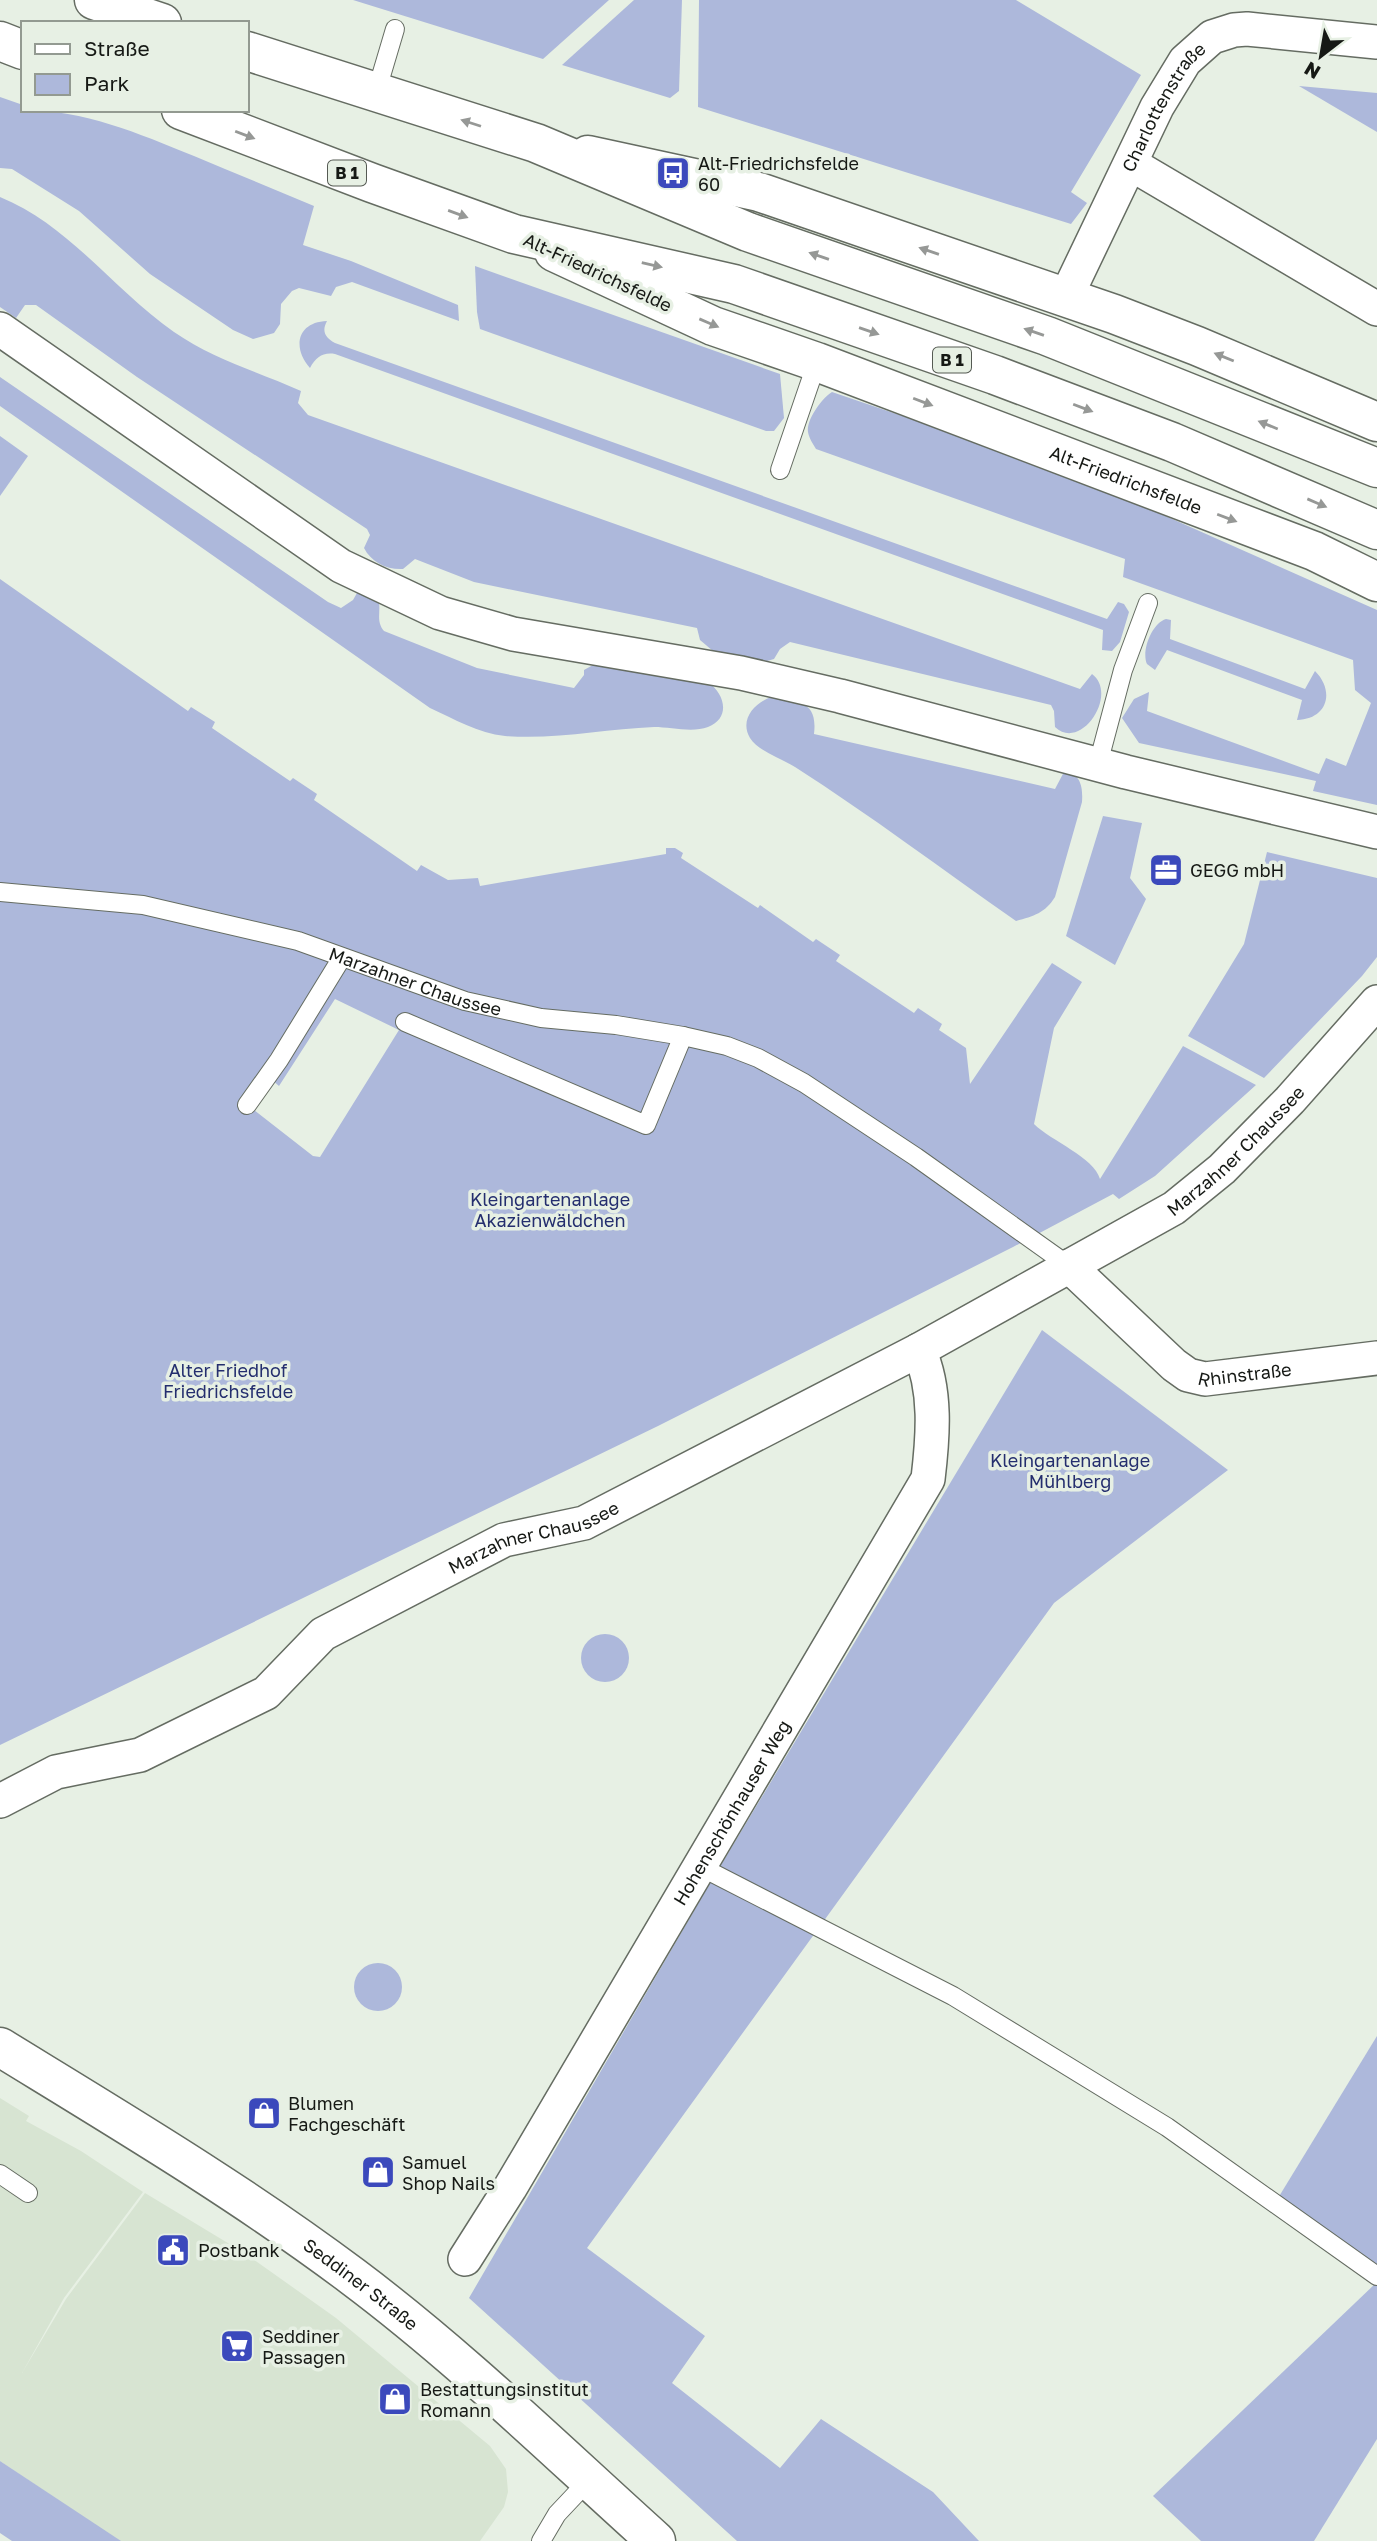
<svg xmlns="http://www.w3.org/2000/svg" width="1377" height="2541" font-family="'Golos Text',sans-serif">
  <rect width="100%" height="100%" fill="#e7f0e4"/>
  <path fill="#d7e4d2" d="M0,2098l29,18 -3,5 55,30 62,41 -79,106 -42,75 44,-74 79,-106 101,61 90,64 154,128 16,23 2,23 -4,15 -24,34h-361l-119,-80z"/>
  <g fill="#adb8db" fill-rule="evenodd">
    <path d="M353,0h256l-66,59z"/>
    <path d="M634,0h48l-3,91 -9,7 -108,-33z"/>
    <path d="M699,0h317l125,75 -70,117 16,11 -16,21 -373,-117z"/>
    <path d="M1299,86l78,7v39z"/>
    <path d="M0,97l23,8v5c62,0 114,23 171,46 40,17 80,33 120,50l-11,39 48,16 107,44 1,16 -107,-39 -16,5 -5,9 -32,-8 -7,3 -11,13 -1,20 -6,9 -21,6 -20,-9 -83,-56 -71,-63 -67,-42 -12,-1z"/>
    <path d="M0,197c69,28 114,93 174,135 39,27 84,40 127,59l-3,12 10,12 772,274 12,-15c27,20 -11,78 -37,53l-1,-16 -3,-6 -261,-63 -10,7 -6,10 -7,2 -54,-10 -13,-11 -3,-12 -223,-46 -59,-23 -12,10c-16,1 -32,-7 -39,-21l6,-13 -3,-6 -230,-152 -101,-72h-11l-9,13 -16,-11z"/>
    <path d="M475,266l305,108 4,44 -10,13h-8l-286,-102 -3,-17z"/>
    <path d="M327,321c-6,11 -1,17 8,22l772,276 11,-17 6,2 5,8 -9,30 -8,9 -10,-1 1,-20 -768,-276c-12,-2 -19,3 -25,14 -18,-20 -13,-46 17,-47z"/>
    <path d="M0,377l328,225 13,6 12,-8 4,-7 7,-2 14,8c4,12 -3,21 6,32l93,37 97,20 10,-13v-5l9,-5 115,17c17,12 23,36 0,45 -16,6 -37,0 -54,0 -49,2 -99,13 -149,9 -27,-3 -51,-17 -75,-28l-430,-302z"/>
    <path d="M832,392l196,67 97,39 252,112v195l-64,-14 3,-10 -177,-38 -17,-25 12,-19 15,-7 -2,19 172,63 7,-16 20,8 25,-63 -16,-13 -2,-30 -230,-83 2,-18 -309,-110c-3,-5 -7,-11 -8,-17 -2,-12 14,-34 24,-40z"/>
    <path d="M0,436l28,20 -28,40z"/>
    <path d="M0,579l188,132 3,-4 24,15 -3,6 78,53 3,-3 24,16 -3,6 103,71 4,-6 27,15 30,-2 2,8 186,-32v-6h9l8,5 -2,5 77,50 2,-3 53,37 3,-3 24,16 -4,6 78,52 4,-5 24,16 -3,6 27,18 4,36 82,-121 30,19 -28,46 -20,96c17,17 60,33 66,55l83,-133 73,39 -101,91 -36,23 -6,-5 -100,53 -355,179 -658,319zM335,999l64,31 -79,127 -7,-1 -72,-56 21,-29 17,15z"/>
    <path d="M1166,619l5,1 -1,19 135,50 10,-18c20,20 13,48 -18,49l5,-20 -135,-50 -12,20 -8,-6c-6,-13 5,-41 19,-45z"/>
    <path d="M771,697c27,5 47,3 43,37l241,55 10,-19c16,5 18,17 17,32l-27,95c-10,16 -21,19 -39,24 -73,-51 -146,-106 -221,-154 -13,-8 -37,-16 -45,-29 -11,-19 5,-35 21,-41z"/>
    <path d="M1103,816l39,7 -12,55 16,21 -31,66 -49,-29z"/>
    <path d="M1267,852l110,26v79l-15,19 -98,102 -76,-42 56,-92z"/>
    <path d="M1042,1330l186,140 -174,133 -467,645 118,88 -33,47 108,85 41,-49 112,73 46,49h-242l-268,-243 240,-413z"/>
    <circle cx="605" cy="1658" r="24"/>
    <circle cx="378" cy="1987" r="24"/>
    <path d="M1377,2036v240l-102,-73z"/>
    <path d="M1377,2282v157l-63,102h-113l-48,-45z"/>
    <path d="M0,2461l121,80h-109l-12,-8z"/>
  </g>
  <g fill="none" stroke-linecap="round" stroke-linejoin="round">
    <g stroke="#656c62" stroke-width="20">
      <g id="service">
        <path d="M376,93l19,-64"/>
        <path d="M780,470l37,-108"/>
        <path d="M1098,764l25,-94 25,-67"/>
        <path id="s1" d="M0,892l143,13 155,36 167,60 76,17 75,7 67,11 44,10 31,12 46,25 112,74 153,109"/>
        <path d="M405,1022l241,103 37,-89"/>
        <path d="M247,1105l32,-45 62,-101"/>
        <path d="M699,1866l254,130 214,131 210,149"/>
        <path d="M0,2174l28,19"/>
        <path d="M541,2541l16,-27 32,-34"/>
      </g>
    </g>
    <g stroke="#656c62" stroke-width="36">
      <g id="minor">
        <path d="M1131,164l246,145"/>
        <path id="s2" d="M1066,297l91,-190 28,-46 27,-24 22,-7 13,-1 130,13"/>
        <path d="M0,329l341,237 99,47 73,21 228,39 99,23 286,76 251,60"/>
        <path id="s3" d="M1069,1266l105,99 14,10 17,4 172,-21"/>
        <path id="s4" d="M0,1801l56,-29 84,-17 126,-62 57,-59 181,-94 80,-17 335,-173 255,-142 48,-39 68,-69 87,-98"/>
        <path id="s5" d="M465,2259l45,-71 418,-709c5,-42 9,-89 -9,-129"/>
      </g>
    </g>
    <g stroke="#656c62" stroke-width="41">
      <g id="tertiary">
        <path id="s6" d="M0,2047c119,73 240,145 352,229 107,80 204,175 304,265"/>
      </g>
    </g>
    <g stroke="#656c62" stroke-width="41">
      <g id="secondary">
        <path d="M588,155l171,37 355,122 83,32 180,76"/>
        <path id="s7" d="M554,252l159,74 104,36 497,189 63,31"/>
      </g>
    </g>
    <g stroke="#656c62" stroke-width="41">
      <g id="primary">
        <path d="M94,0l68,23"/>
        <path d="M0,41l23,9"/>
        <path d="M247,51l289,92 212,89 299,104 330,132"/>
        <path d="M181,110l191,73 142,51 220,50 261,91 177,67 205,88"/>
      </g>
    </g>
    <use href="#service" stroke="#fff" stroke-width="18"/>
    <use href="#minor" stroke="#fff" stroke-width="33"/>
    <use href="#tertiary" stroke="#fff" stroke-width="38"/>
    <use href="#secondary" stroke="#fff" stroke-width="38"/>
    <use href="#primary" stroke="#fff" stroke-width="38"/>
  </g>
  <defs><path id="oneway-solid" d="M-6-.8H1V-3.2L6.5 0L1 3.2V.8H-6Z" transform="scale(1.75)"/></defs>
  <g fill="#969896">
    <use href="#oneway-solid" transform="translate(471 123) rotate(-162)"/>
    <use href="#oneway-solid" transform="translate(245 135) rotate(21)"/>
    <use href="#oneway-solid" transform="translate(458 214) rotate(20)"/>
    <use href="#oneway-solid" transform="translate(929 251) rotate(-161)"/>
    <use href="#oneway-solid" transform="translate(819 256) rotate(-161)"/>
    <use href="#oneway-solid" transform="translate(652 265) rotate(13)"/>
    <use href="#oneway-solid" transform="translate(709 323) rotate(23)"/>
    <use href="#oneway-solid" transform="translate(869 331) rotate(19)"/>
    <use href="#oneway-solid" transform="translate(1034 332) rotate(-161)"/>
    <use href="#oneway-solid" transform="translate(1224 357) rotate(-158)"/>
    <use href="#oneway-solid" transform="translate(923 402) rotate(21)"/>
    <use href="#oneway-solid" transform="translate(1083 408) rotate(21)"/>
    <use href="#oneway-solid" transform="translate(1268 425) rotate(-158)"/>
    <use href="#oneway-solid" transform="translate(1317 503) rotate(23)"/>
    <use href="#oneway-solid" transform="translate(1227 518) rotate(21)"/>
  </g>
  <defs>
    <g id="bus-square" transform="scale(1.75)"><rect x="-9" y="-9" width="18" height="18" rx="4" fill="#3b49bc" stroke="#e7f0e4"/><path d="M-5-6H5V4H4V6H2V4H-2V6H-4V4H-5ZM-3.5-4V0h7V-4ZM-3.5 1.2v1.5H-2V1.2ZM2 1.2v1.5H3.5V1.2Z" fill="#fff"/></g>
    <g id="office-square" transform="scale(1.75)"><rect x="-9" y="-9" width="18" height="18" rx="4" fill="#3b49bc" stroke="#e7f0e4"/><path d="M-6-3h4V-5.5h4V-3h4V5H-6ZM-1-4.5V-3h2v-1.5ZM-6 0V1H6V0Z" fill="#fff"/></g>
    <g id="shop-square" transform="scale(1.75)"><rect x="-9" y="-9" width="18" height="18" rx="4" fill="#3b49bc" stroke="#e7f0e4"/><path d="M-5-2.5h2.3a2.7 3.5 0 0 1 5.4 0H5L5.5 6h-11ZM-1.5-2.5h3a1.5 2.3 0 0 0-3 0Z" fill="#fff"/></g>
    <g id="civic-square" transform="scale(1.75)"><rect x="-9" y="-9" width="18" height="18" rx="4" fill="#3b49bc" stroke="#e7f0e4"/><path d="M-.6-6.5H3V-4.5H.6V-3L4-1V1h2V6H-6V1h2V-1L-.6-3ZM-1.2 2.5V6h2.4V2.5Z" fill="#fff"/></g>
    <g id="supermarket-square" transform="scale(1.75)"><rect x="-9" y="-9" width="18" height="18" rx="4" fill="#3b49bc" stroke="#e7f0e4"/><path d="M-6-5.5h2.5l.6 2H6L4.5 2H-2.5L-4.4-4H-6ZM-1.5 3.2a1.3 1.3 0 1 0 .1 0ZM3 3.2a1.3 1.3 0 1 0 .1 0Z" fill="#fff"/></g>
  </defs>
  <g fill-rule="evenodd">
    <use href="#bus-square" x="673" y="173"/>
    <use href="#office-square" x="1166" y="870"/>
    <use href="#shop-square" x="264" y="2113"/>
    <use href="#shop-square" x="378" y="2172"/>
    <use href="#civic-square" x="173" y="2250"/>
    <use href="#supermarket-square" x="237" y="2346"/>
    <use href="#shop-square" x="395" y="2399"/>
  </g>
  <g text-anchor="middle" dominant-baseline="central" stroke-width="7" stroke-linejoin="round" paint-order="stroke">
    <g fill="#e7f0e4" stroke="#555a53" stroke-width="2">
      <rect x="328" y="160.5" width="38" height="25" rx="5"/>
      <rect x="933" y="347.5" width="38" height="25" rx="5"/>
    </g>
    <g font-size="16" font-weight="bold" fill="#161915">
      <text x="347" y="173">B 1</text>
      <text x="952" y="360">B 1</text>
    </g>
    <g font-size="18" fill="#161915" stroke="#e7f0e4">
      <text stroke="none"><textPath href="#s2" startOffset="214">Charlottenstraße</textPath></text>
      <text transform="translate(598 272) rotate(25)">Alt-Friedrichsfelde</text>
      <text stroke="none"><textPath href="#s7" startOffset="616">Alt-Friedrichsfelde</textPath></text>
      <text stroke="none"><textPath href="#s1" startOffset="427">Marzahner Chaussee</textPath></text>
      <text stroke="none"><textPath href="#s4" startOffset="1410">Marzahner Chaussee</textPath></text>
      <text stroke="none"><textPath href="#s3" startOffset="219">Rhinstraße</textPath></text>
      <text stroke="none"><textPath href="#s4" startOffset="604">Marzahner Chaussee</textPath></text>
      <text stroke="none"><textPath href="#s5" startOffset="520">Hohenschönhauser Weg</textPath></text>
      <text stroke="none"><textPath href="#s6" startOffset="432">Seddiner Straße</textPath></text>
    </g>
    <g font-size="18" fill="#161915" stroke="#e7f0e4" text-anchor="start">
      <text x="698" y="163">Alt-Friedrichsfelde<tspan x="698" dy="21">60</tspan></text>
      <text x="1190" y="870">GEGG mbH</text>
      <text x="288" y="2103">Blumen<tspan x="288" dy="21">Fachgeschäft</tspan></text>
      <text x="402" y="2162">Samuel<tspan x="402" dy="21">Shop Nails</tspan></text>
      <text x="198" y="2250">Postbank</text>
      <text x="262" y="2336">Seddiner<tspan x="262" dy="21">Passagen</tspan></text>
      <text x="420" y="2389">Bestattungsinstitut<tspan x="420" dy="21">Romann</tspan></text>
    </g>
    <g font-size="18" fill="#242e6e" stroke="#e7f0e4">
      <text x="550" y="1199">Kleingartenanlage<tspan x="550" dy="21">Akazienwäldchen</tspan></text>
      <text x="228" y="1370">Alter Friedhof<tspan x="228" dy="21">Friedrichsfelde</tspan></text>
      <text x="1070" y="1460">Kleingartenanlage<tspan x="1070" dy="21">Mühlberg</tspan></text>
    </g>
  </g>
  <rect x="21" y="21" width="228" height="91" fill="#e7f0e4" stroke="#939a91" stroke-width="2"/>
  <rect x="35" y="44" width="35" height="10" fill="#ffffff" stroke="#939a91" stroke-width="2"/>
  <text x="84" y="56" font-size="21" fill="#161915">Straße</text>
  <rect x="35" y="74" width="35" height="21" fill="#adb8db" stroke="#939a91" stroke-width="2"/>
  <text x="84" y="91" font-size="21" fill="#161915">Park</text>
  <g transform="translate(1321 56) rotate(211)" stroke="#e7f0e4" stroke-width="5" paint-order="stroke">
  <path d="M0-5L12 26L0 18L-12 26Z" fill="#161915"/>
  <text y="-10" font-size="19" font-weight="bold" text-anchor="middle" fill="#161915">N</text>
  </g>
</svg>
